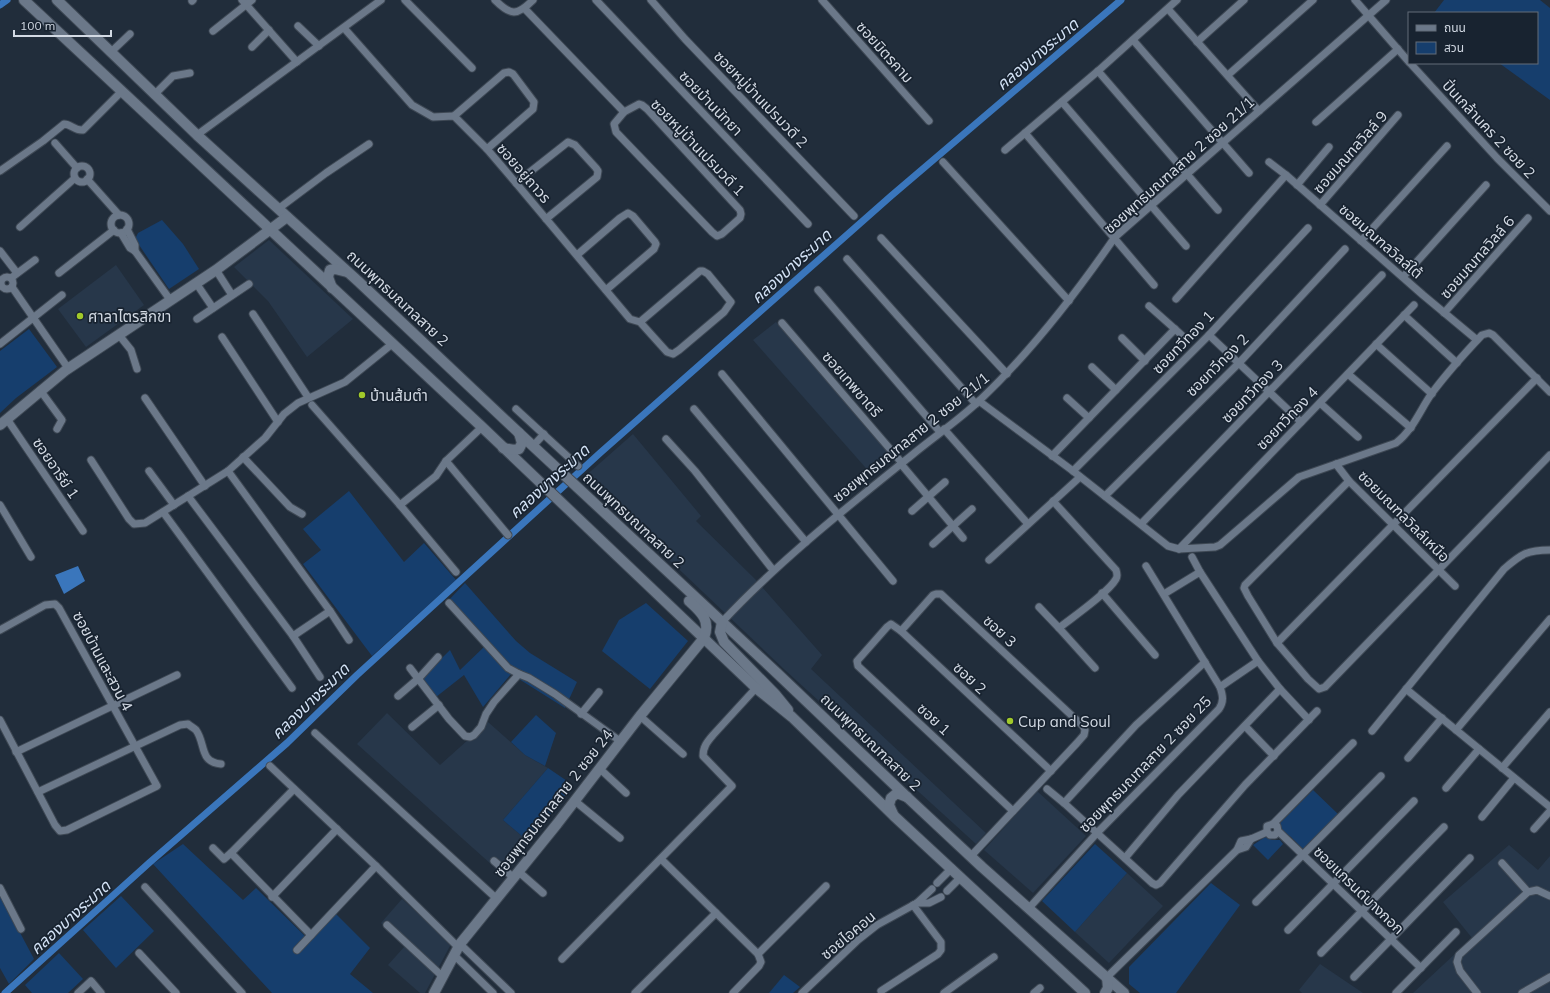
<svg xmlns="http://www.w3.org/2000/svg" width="1550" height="993" font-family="Mulish,'Noto Sans Thai',sans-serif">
  <rect width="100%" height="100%" fill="#212d3b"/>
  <g fill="#27374a">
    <path d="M269,240l84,79 -46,38 -39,-56 -34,-34z"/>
    <path d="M116,265l28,40 -58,42 -28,-38z"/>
    <path d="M776,322l118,136 -22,17 -119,-135z"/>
    <path d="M633,434l68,82 -5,5 59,58 67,76 -11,14 175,164 -10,11 -190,-173 -203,-193z"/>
    <path d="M387,713l53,52 48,-43 37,33 23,13 -45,52 26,22 -27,32 -145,-130z"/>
    <path d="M1037,791l49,45 -53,57 -49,-43z"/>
    <path d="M1509,845l29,25 12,-14v137h-137l59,-55 -29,-36z"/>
    <path d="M1127,873l36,33 -54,57 -34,-31z"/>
    <path d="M402,899l49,45 -26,49h-5l-32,-28 17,-19 -24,-23z"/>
    <path d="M1320,964l43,29h-61l-3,-3z"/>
  </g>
  <g fill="#163e6d">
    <path d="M1444,0h96l10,8v92l-51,-37h38v-50h-103z"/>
    <path d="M162,220l21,24 16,25 -30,20 -34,-50 3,-6z"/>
    <path d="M29,329l28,38 -41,31 -16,15v-62z"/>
    <path d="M349,491l55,71 20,-19 32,37 -84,76 -69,-92 18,-14 -18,-21z"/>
    <path d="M465,583l51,58 14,12 47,29 -12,26 -54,-34 -28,33 -19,-32 -28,22 -14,-19 28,-28 10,20 25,-24 -39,-43z"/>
    <path d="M646,603l42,38 -38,48 -48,-38 17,-31z"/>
    <path d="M536,715l20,18 -11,33 -20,-11 -14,-13z"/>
    <path d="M548,768l25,17 -44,57 -26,-22z"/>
    <path d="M1313,790l25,24 -34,34h-2l-11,-11 -10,-7 -1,-7z"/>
    <path d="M1265,837l7,3h8l3,4 -15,16 -15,-15z"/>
    <path d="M183,844l60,56 13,-12 53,52 26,-27 35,35 -20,26 23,19h-101l-119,-129z"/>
    <path d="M1095,844l32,29 -52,59 -33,-31z"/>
    <path d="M1211,883l29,22 -64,88h-36l-11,-9v-17z"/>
    <path d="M0,895l34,64 -25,25 -9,-16z"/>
    <path d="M121,896l33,35 -38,37 -33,-38z"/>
    <path d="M59,953l24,26 -15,14h-36l-7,-8z"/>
    <path d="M784,975l16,12 -7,6h-24z"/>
  </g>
  <path fill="#3a76bc" d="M78,566l7,15 -21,13 -9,-19z"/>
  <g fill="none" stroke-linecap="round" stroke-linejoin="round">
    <g stroke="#3a76bc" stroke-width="7">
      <path d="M0,5l7,-5"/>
      <path d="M5,993l144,-130 138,-120 70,-68 243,-222 291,-257 230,-196"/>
    </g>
    <g stroke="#3e4854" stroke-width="9">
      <g id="street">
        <path d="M242,0l55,62"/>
        <path d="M405,0l67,68"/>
        <path d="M495,0c16,16 22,16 38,0"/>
        <path d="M596,0l212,224"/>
        <path d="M651,0l34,39 169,177"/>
        <path d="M822,0l107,121"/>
        <path d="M1355,0l54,62"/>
        <path d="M192,1l1,-1"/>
        <path d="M525,9l99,103"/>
        <path d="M1168,9l91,102"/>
        <path d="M298,26l21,20"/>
        <path d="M344,28l68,77 21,12 21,-1 33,33 29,34 114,136 10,3 27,30 6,2 6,-4 45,-38 7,-10 -23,-28 -5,-3h-3l-60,51"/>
        <path d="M213,31l39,-31"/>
        <path d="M1133,40l116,133"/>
        <path d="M1197,42l47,-42"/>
        <path d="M252,47l17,-17"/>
        <path d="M111,52l19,-18"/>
        <path d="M1410,63l87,95 53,53"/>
        <path d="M1098,71l120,139"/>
        <path d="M1228,75l85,-75"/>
        <path d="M154,95l19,-19 17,-3"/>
        <path d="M1062,102l124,144"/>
        <path d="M639,104l3,1 5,4 93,101 1,4 -1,4 -18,16 -5,2 -5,-4 -96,-100 -2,-8 10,-12z"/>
        <path d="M454,116l50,-43 5,-1 4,2 21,28 -1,7 -46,40"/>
        <path d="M1316,122l82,-73"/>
        <path d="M197,135l184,-135"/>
        <path d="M55,143l22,25"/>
        <path d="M1005,150l20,-17"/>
        <path d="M943,162l126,139"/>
        <path d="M1269,162l17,13 137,120 54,45"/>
        <circle cx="82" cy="174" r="8"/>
        <path d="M0,171l43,-30 21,-17c7,0 11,7 19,6l39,-39"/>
        <path d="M87,179l32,36"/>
        <path d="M516,183l52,-41 7,3 21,23 2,3 -1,6 -51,42"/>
        <path d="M1297,185l32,-38"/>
        <path d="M1320,205l78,-90"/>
        <path d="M278,209l48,-36 43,-29"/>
        <circle cx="120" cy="224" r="9"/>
        <path d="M20,227l55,-49"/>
        <path d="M127,229l8,16v6"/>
        <path d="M121,233l9,15 5,3 36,50"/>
        <path d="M881,238l126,136"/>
        <path d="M1361,241l86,-95"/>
        <path d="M0,251l17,22"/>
        <path d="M577,255l43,-37 8,-5 5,3 22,26 1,2 -2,5 -48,41"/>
        <path d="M847,259l129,145"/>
        <path d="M216,270l16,25"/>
        <path d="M59,273l55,-43"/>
        <circle cx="7" cy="283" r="6"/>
        <path d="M1403,277l83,-92"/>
        <path d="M11,278l24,-18"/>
        <path d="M196,283l17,25"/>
        <path d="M1154,285l-129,-152 73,-62 79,-71"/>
        <path d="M12,287l56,81"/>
        <path d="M818,290l122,142"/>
        <path d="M1176,299l110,-124"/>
        <path d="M1149,306l36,32"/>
        <path d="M1444,313l84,-95"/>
        <path d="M253,314l55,83"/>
        <path d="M1404,315l53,48"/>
        <path d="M197,319l52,-35"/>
        <path d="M782,323l120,140"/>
        <path d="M119,335l12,15 6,19"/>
        <path d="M1209,335l92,87"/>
        <path d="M222,337l56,85"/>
        <path d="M1122,338l23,23"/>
        <path d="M0,344l62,-49"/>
        <path d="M1376,344l56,50"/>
        <path d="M1092,367l24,23"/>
        <path d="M722,374l171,207"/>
        <path d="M1348,374l63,54"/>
        <path d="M40,390l22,30 -5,9"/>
        <path d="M145,398l60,88"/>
        <path d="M1067,398l22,20"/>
        <path d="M979,401l94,70 95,75 11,3 36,-2 5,-2 79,-68 97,-34c17,-13 24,-33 36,-50 15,-20 33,-40 50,-58l7,-2 4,2 57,57"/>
        <path d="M1320,403l38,34"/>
        <path d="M312,405l88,100 36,-29 10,-15 36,-34"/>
        <path d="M516,409l62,57"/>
        <path d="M694,409l112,133"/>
        <path d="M7,419l76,112"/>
        <path d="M944,429l84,95"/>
        <path d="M666,439l29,32 78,99"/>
        <path d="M533,446l11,-12"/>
        <path d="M1052,456l123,-127"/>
        <path d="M243,457l47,50 12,7"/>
        <path d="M91,460l38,59 5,5 11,-1 83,-52 37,-33 19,-24 14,-11 47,-21 47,-38"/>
        <path d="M446,461l62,74"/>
        <path d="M901,464l62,74"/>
        <path d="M1336,464l13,17 106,105"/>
        <path d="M149,471l25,34"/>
        <path d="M228,471l102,140 -37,25"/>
        <path d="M1073,471l136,-136 99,-107"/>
        <path d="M1349,481l-104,104 -1,3 4,8 29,47 31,36 11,10 6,-2 225,-232"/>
        <path d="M188,496l105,140 27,41"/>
        <path d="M1105,496l134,-133 106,-114"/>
        <path d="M1053,501l63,69c1,3 2,6 0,9 -8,14 -43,38 -57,49l36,40"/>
        <path d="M0,505l31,52"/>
        <path d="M400,505l56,67"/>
        <path d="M912,511l33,-29"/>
        <path d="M163,512l129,176"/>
        <path d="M1141,524l241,-249"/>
        <path d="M933,544l39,-35"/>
        <path d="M1179,549l235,-244"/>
        <path d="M1192,557l8,15"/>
        <path d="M989,560l91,-83"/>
        <path d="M1102,593l53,62"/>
        <path d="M1164,594l36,-22 58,89 22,28"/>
        <path d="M449,603l59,65 11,6"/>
        <path d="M1039,607l20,21"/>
        <path d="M330,611l19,29"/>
        <path d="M722,622c58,-62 124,-114 190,-167 23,-19 47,-35 68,-55 52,-49 95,-105 135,-163l271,-237"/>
        <path d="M0,630l45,-25 10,-1 4,4 98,178 -90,44 -7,1 -5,-6 -55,-105"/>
        <path d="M901,631l32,-36 3,-1h5l142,132 2,4 -1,5 -7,8 -106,113"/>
        <path d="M1277,643l260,-265"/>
        <path d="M1205,662l-69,63 -72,78 88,80 4,2 4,-2 85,-98 72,-74"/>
        <path d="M410,668l39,51 16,17 5,1 4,-2 7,-8 5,-13 8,-12 25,-28 10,4 26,16 65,47"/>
        <path d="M1220,687l38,-26"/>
        <path d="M1406,689l144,118"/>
        <path d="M398,696l21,-18 19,-21"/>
        <path d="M581,714l18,-22"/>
        <path d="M640,716l43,38"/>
        <path d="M1245,726l29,30"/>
        <path d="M412,727l27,-22"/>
        <path d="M1456,730l94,-111"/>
        <path d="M1372,731l132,-162c17,-15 23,-19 46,-19"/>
        <path d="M315,733l182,166"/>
        <path d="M16,752l161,-77"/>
        <path d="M1408,758l34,-40"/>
        <path d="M270,766l106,100 82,81"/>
        <path d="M599,768l27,25"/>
        <path d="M1502,768l48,-56"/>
        <path d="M1446,788l33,-39"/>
        <path d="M294,789l-63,64 80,82"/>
        <path d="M1047,789l17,14"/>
        <path d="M38,792l142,-67 8,-1c2,2 6,4 8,6 10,14 3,32 25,34"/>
        <path d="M575,801l45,37"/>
        <path d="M1013,811l-155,-145 -1,-5 30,-34 4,-3 10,7 150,140"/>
        <path d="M1482,817l32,-39"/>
        <path d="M1273,824l80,-81"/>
        <path d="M1534,829l16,-18"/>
        <path d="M1278,831l-3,4h-5l-3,-3v-6l6,-2 4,2 1,5 143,137"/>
        <path d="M213,848l11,11 7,-6"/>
        <path d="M1237,850l9,-3 5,-8"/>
        <path d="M1125,858l53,-63 102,-106 29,31"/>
        <path d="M661,859l97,95 3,8 -2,4 -26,27"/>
        <path d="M494,861l20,17"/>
        <path d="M1502,863l26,29"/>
        <path d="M519,872l24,21"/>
        <path d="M937,883l15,-15"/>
        <path d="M145,887l97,106"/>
        <path d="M0,888l21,41"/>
        <path d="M947,891l14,-14"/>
        <path d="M272,897l65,-68"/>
        <path d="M1256,902l125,-126"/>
        <path d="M917,903h12l12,-6"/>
        <path d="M1029,908l68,-75 122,-124c5,-8 4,-13 1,-22l-74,-121"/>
        <path d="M387,925l55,51"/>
        <path d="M1288,930l126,-129"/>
        <path d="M460,944l51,49"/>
        <path d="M297,950l79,-84"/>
        <path d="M139,953l37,40"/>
        <path d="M1321,953l123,-126"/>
        <path d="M758,954l68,-68"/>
        <path d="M454,955l39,38"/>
        <path d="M562,959l170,-173 -29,-30c0,-9 4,-14 10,-21l43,-47"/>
        <path d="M1107,977l130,-127 4,-9 10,-2 16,-7"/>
        <path d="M1354,977l116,-119"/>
        <path d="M881,991l57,-37 3,-4v-8l-28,-37"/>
        <path d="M78,993l13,-12 10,12"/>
        <path d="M635,993l81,-80"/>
        <path d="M802,993l56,-53 19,-15 40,-22 15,-14"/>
        <path d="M944,993l50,-36"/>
        <path d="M1034,993l6,-5"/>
        <path d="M1396,993l60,-61"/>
        <path d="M1477,993l-17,-22 -3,-9 2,-7 69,-63 9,-2 13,6"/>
        <path d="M1522,993l28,-16"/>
      </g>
    </g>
    <g stroke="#3e4854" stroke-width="12">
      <g id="secondary">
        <path d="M24,0l458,427 274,261 36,29 101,98 192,178"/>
        <path d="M57,0l140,135 162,147 160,151 260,242 128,122 75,70 142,126"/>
        <path d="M332,288l-4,-11 2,-7 5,-1 12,3"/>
        <path d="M0,425l66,-55 150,-100 71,-53"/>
        <path d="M503,448l11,2 5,-1 3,-6 -3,-10"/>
        <path d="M722,622l-2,10 4,10 51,52 13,16"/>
        <path d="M893,814l-4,-9 2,-7 6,-5 10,4"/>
        <path d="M434,993l26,-49 97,-120 83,-108 64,-78c7,-18 -3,-26 -15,-37"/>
        <path d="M1105,993l3,-5 -1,-11"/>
      </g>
    </g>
    <use href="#street" stroke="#6b7889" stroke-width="7"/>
    <use href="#secondary" stroke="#6b7889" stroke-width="10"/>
  </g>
  <g fill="#a1c92a" stroke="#182330" stroke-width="1.5">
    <circle cx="80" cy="316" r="4"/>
    <circle cx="362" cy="395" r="4"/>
    <circle cx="1010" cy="721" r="4"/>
  </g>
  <g text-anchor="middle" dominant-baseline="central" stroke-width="3.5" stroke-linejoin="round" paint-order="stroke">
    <g font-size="15" fill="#d3dae4" stroke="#182330">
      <text transform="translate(885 52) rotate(48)">ซอยมิตรคาม</text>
      <text transform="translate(761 99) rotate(46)">ซอยหมู่บ้านเปรมวดี 2</text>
      <text transform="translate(711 103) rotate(46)">ซอยบ้านนัทยา</text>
      <text transform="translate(1489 129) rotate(47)">ปิ่นเกล้านคร 2 ซอย 2</text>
      <text transform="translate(698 147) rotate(46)">ซอยหมู่บ้านเปรมวดี 1</text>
      <text transform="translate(1350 152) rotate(-49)">ซอยมณฑลวิลล์ 9</text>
      <text transform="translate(1179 165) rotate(-42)">ซอยพุทธมณฑลสาย 2 ซอย 21/1</text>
      <text transform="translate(524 173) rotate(49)">ซอยอยู่ถาวร</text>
      <text transform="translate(1381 241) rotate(41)">ซอยมณฑลวิลล์ใต้</text>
      <text transform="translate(1477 257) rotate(-49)">ซอยมณฑลวิลล์ 6</text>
      <text transform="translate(398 298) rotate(43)">ถนนพุทธมณฑลสาย 2</text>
      <text transform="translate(1183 342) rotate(-46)">ซอยทวีทอง 1</text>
      <text transform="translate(1217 365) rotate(-45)">ซอยทวีทอง 2</text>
      <text transform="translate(852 384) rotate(49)">ซอยเทพชาตรี</text>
      <text transform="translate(1252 391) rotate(-46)">ซอยทวีทอง 3</text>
      <text transform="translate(1287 418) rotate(-46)">ซอยทวีทอง 4</text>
      <text transform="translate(911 437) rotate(-39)">ซอยพุทธมณฑลสาย 2 ซอย 21/1</text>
      <text transform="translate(56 468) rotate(56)">ซอยอารีย์ 1</text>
      <text transform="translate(1404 516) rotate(45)">ซอยมณฑลวิลล์เหนือ</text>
      <text transform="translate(634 520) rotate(43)">ถนนพุทธมณฑลสาย 2</text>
      <text transform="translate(1000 631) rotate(43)">ซอย 3</text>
      <text transform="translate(103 661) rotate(62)">ซอยบ้านและสวน 4</text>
      <text transform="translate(970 678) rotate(43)">ซอย 2</text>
      <text transform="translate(934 719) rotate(43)">ซอย 1</text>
      <text transform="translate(871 742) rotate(44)">ถนนพุทธมณฑลสาย 2</text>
      <text transform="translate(1145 764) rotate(-46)">ซอยพุทธมณฑลสาย 2 ซอย 25</text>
      <text transform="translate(553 803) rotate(-52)">ซอยพุทธมณฑลสาย 2 ซอย 24</text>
      <text transform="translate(1359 890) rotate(44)">ซอยแกรนด์บางกอก</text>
      <text transform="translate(848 935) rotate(-40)">ซอยไอคอน</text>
    </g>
    <g font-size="15" fill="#d3dae4" stroke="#182330" text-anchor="start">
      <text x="88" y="316">ศาลาไตรสิกขา</text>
      <text x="370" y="395">บ้านส้มตำ</text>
      <text x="1018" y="721">Cup and Soul</text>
    </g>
    <g font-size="16" font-style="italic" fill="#d3e2f5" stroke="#182330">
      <text transform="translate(1037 54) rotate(-40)">คลองบางระมาด</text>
      <text transform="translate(791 266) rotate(-42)">คลองบางระมาด</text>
      <text transform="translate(549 481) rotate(-42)">คลองบางระมาด</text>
      <text transform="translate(310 701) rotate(-44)">คลองบางระมาด</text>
      <text transform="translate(70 917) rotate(-42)">คลองบางระมาด</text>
    </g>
  </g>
  <rect x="1408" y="12" width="130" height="52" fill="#182330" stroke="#636c78"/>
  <rect x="1416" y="25" width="20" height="6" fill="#6b7889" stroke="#636c78"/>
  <text x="1444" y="32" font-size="12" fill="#d3dae4">ถนน</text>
  <rect x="1416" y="42" width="20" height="12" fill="#163e6d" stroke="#636c78"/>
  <text x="1444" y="52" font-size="12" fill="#d3dae4">สวน</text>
  <path d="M14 30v6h97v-6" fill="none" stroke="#d3dae4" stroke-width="2"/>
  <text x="20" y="30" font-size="12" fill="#d3dae4" stroke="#182330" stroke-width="3" paint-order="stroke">100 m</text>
</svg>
